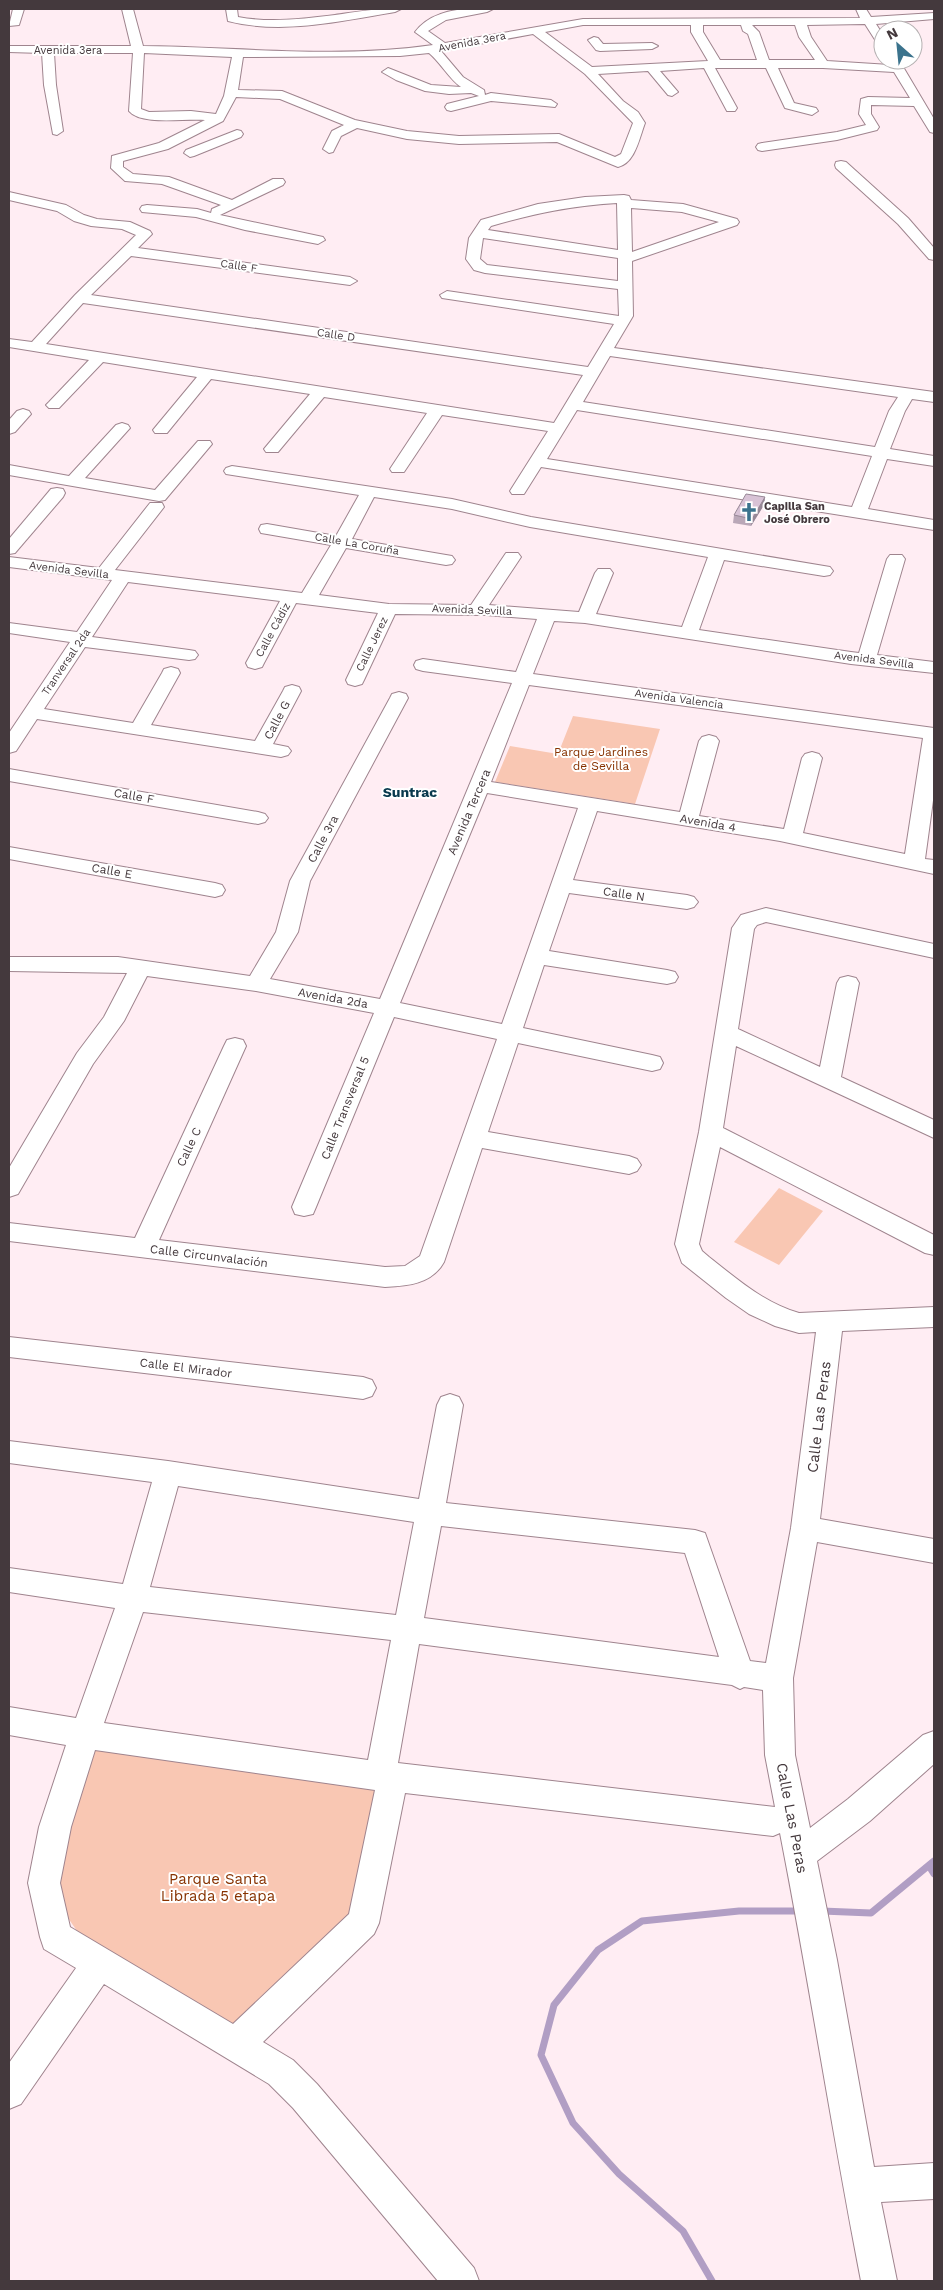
<svg xmlns="http://www.w3.org/2000/svg" width="943" height="2290" font-family="'Work Sans',sans-serif">
  <rect width="100%" height="100%" fill="#ffedf3"/>
  <g fill="#f9c7b3">
    <path d="M573,716l87,13 -25,75 -140,-22 15,-36 48,8z"/>
    <path d="M779,1188l44,23 -44,54 -45,-23z"/>
    <path d="M93,1749l287,27 -17,147 -127,122 -137,-82 -55,-80z"/>
  </g>
  <g fill="none" stroke-linecap="round" stroke-linejoin="round">
    <g stroke="#b19ec4" stroke-width="7">
      <path d="M929,1866l5,8"/>
      <path d="M822,1911l49,2 63,-52"/>
      <path d="M712,2281l-29,-50 -64,-57 -46,-51 -32,-68 13,-50 44,-55 44,-29 97,-10h62"/>
    </g>
    <g stroke="#9f848e" stroke-width="2">
      <g id="minor">
        <path d="M13,9h11l-5,16 -10,1z"/>
        <path d="M122,9h11l10,37c96,1 194,13 290,-1l-18,-13c17,-23 51,-25 78,-23l-6,3 -41,8 -18,11 17,12 138,-24 277,-1 -4,-9h10l5,8 63,-4v6l-58,5 7,11v12l-4,-1 -14,-22 -58,1 4,12 16,24 63,4 -3,-5h12l35,59v14l-4,-1 -16,-26 -43,-1v9l8,13 -2,3 -40,10 -75,11 -4,-1 -2,-3 2,-3 4,-1 75,-11 29,-7 -7,-11 2,-15 7,-2 42,1 -16,-26 -71,-4h-45l16,35 22,5 2,3 -6,4 -27,-7 -19,-40h-51l22,40 -2,3h-8l-23,-43 -44,3 18,21 -6,4 -4,-1 -20,-24 -50,3 25,27 15,11 7,11c-6,16 -10,40 -27,44l-61,-25 -98,2 -52,-5 -50,-11 -16,8 -8,16 -4,1 -6,-4 9,-18 12,-6 -64,-26 -44,-2 -13,24 -55,28 -45,12v6l10,7 36,3 63,23 41,-21h10l2,3 -2,3 -63,30 103,22 2,3 -7,4 -73,-14 -49,-13 -54,-5 -2,-3 2,-3 5,-1 50,4 14,4 1,-4 9,-4 -59,-21 -37,-3 -14,-13 1,-12 47,-13 46,-23c-20,-2 -63,6 -76,-9l4,-58h-79l2,32 7,46 -6,4 -4,-1 -9,-49 -2,-32 -33,-1v-6h122zM583,25h108v7l17,29 -116,6 -47,-35zM703,25h38l2,6 5,3 9,26h-37l-17,-28zM752,25h43l4,12 16,23h-46l-10,-28zM533,34l52,40 48,49 -12,31 -6,3 -56,-23 -100,2 -52,-5 -52,-11 -73,-29 -44,-1 5,-33 157,-1 29,-3c12,10 20,26 32,34l-30,-2 -43,-17 -6,4 14,8 29,11 24,3 22,-1 8,3 -32,8 -2,3 2,3 4,1 40,-10 64,6 2,-3 -6,-4 -60,-7 -6,2 -1,-5 -21,-13 -22,-26zM144,53l88,4 -8,39 -8,18 -25,-3 -42,1 -8,-3z"/>
        <path d="M226,9h11l1,8c32,6 65,2 97,-2 22,-3 43,-7 66,-6l-6,3c-54,9 -113,23 -167,9z"/>
        <path d="M594,37l4,1 5,6 49,-1 6,3 -6,3 -52,2 -4,-1 -8,-10z"/>
        <path d="M237,130l4,1 2,3 -2,3 -47,19 -4,1 -6,-4 2,-3z"/>
        <path d="M841,161l5,1 62,56 26,30v12l-5,-1 -31,-35 -62,-56 -1,-3 1,-3z"/>
        <path d="M9,192l57,13 18,10 13,4 33,3 20,9 2,3 -14,14 212,29 7,4 -7,4 -219,-29 -40,39 497,72 26,-43 -172,-26 -2,-3 7,-4 172,25 -1,-27 -133,-16 -11,-3 -8,-11 3,-21 12,-18 57,-16 47,-7 39,-2 5,1 2,4 52,4 54,15 2,3 -2,3 -105,36 1,55 -19,32 320,44v10l-22,-3 -7,12 -15,38 44,7v10l-47,-7 -19,50 66,11v10l-393,-63 -17,27h-12l-2,-3 38,-60 -106,-16 -38,57h-12l-2,-3 37,-56 -103,-16 -46,55h-12l-2,-3 46,-55 -99,-15 -44,54h-12l-2,-3 44,-53 -94,-15 -44,46h-10l-3,-3 3,-3 40,-42 -80,-13v-8l23,3 43,-47 61,-60 -14,-6 -31,-3 -17,-5 -17,-10 -48,-11zM617,203l1,47 -130,-20 3,-4c45,-13 80,-20 126,-23zM631,208l51,4 37,10 -87,30zM483,238l135,20v23l-131,-16 -7,-6zM83,303l500,72 -29,48 -508,-79zM610,356l288,41 -9,14 -14,36 -292,-45zM577,410l295,46 -20,51 -305,-48z"/>
        <path d="M23,409l6,2 2,3 -16,18 -6,2v-14l8,-9z"/>
        <path d="M122,423l6,2 2,3 -45,50 70,12 43,-49h12l2,3 -47,56 -6,1 -150,-26v-10l60,11 47,-51z"/>
        <path d="M232,466l220,33 79,18 299,50 3,4 -3,4 -6,1 -100,-16 -25,70 152,22 8,1 28,-94 3,-4h12l3,4 -28,96 57,7v11l-83,-9 -266,-41 -31,-2 -21,53 401,54v65l-9,66 9,1v14l-154,-33 -183,-30 -24,69 114,15 7,2 4,5 -4,5 -7,2 -118,-16 -20,58 118,19 8,2 3,5 -3,5 -8,2 -123,-19 -21,63 129,27 8,2 3,6 -3,6 -8,2 -134,-28 -30,89 141,24 8,3 4,6 -4,6 -8,3 -147,-26 -38,114c-12,22 -37,24 -59,25l-376,-46v-18l126,15 89,-192 3,-6 8,-2 8,2 3,6 -87,194 226,27 20,-1 15,-10 77,-217 -103,-22 -78,190 -3,7 -9,2 -9,-2 -3,-7 82,-194 -118,-22 -109,-15 -23,45 -31,43 -75,130 -9,3v-29l68,-115 27,-36 23,-44 -118,-2v-14h109l132,19 26,-44 14,-51 100,-183 2,-4 7,-2 7,2 2,4 -98,183 -12,51 -28,47 110,20 132,-316 -89,-12 -7,-2 -2,-4 2,-4 7,-2 93,13 21,-53 -51,-4 -91,-1 -31,66 -2,4 -7,2 -7,-2 -2,-4 32,-67 -82,-10 -32,60 -2,4 -7,2 -7,-2 -2,-4 34,-62 -152,-19 -36,55 97,13 6,1 3,4 -3,4 -6,1 -104,-13 -41,62 89,14 29,-50 2,-4 7,-2 7,2 2,4 -29,52 104,16 28,-50 2,-4 7,-2 7,2 2,4 -28,53 15,3 3,4 -3,4 -7,2 -244,-38 -21,32 -7,2v-20l61,-91 -61,-9v-10l68,9 35,-52 -103,-13v-10l90,11 51,-65h12l2,4 -49,63 187,23 29,-48 -64,-11 -6,-1 -2,-4 2,-4 6,-1 69,12 23,-41 -133,-21 -2,-3 2,-3zM374,497l78,12 78,18 178,30 -26,70 -86,-13 17,-41 -3,-4h-12l-3,4 -16,39 -90,-7 32,-48 -3,-4h-12l-35,52 -82,-1 -70,-9 27,-47 100,17 6,-1 3,-4 -3,-4 -6,-1 -94,-16zM529,685l394,53 -18,116 -102,-21 19,-75 -3,-4 -7,-2 -7,2 -3,4 -18,71 -85,-13 20,-75 -3,-4 -7,-2 -7,2 -3,4 -19,71 -189,-30zM487,793l91,15 -76,216 -102,-21z"/>
        <path d="M57,488l6,1 2,4 -2,4 -48,56 -6,1v-15l42,-50z"/>
        <path d="M9,769l249,43 7,2 3,4 -3,4 -7,2 -249,-43z"/>
        <path d="M9,847l206,36 7,2 3,5 -3,5 -7,2 -206,-38z"/>
        <path d="M766,908l168,36v14l-168,-36 -9,3 -3,4 -16,100 82,38 17,-84 3,-5 8,-2 8,2 3,5 -18,94 93,43v18l-198,-92 -13,82 211,107v20l-9,-2 -205,-106 -21,97 3,7 7,6c28,22 55,46 90,56l135,-6v20l-92,4 -22,188 114,20v24l-117,-21 -24,136 2,77 15,73 38,-29 75,-64 11,-4v33l-64,57 -53,40 20,99 37,207 60,-4v36l-53,3 16,79h-36c-29,-149 -52,-300 -81,-448l-7,3 -368,-43 -26,130 -5,11 -111,108 30,18 24,24 157,184 5,13h-41l-145,-173 -24,-24 -165,-100 -83,120 -12,5v-46l67,-95 -32,-19 -4,-12 -12,-54 11,-56 27,-82 -57,-10v-28l67,11 39,-110 -106,-16v-24l114,16 29,-102 -143,-19v-22l159,20 251,38 18,-94 4,-8 9,-3 9,3 4,8 -17,98 249,27 10,3 45,128 16,2 25,-135 25,-196 -17,1 -24,-7 -26,-12 -23,-16 -44,-35 -7,-19 24,-112 33,-204 9,-13zM178,1486l236,36 -18,93 -246,-28zM441,1526l244,27 34,104 -295,-39zM143,1612l248,28 -23,120 -264,-37zM419,1644l313,41 8,4 4,-2 19,3 2,65 10,52 -377,-44zM95,1750l280,40 -26,124 -116,110 -163,-97 -10,-44 11,-56z"/>
        <path d="M9,1337l354,40 9,3 4,8 -4,8 -9,3 -354,-42z"/>
      </g>
    </g>
    <use href="#minor" fill="#fff" fill-rule="evenodd"/>
  </g>
  <path fill="#baa8b8" d="M765,497l-1,8 -13,21 -18,-3 1,-8z"/>
  <path fill="#978896" d="M765,497l-1,8 -13,21 1,-7z"/>
  <path fill="#d8c3d6" stroke="#978896" d="M746,494l19,3 -13,22 -18,-4z"/>
  <defs>
    <g id="church-bare" transform="scale(1.5)"><path d="M-1.2-6h2.4v3.5h3.3v2.4h-3.3V6h-2.4V-.1h-3.3v-2.4h3.3Z" fill="#3b738d" stroke="#fff" stroke-width="2.5" paint-order="stroke"/></g>
  </defs>
  <g fill-rule="evenodd">
    <use href="#church-bare" x="749" y="512"/>
  </g>
  <g text-anchor="middle" dominant-baseline="central" stroke-width="4" stroke-linejoin="round" paint-order="stroke">
    <g font-size="11" fill="#44393d" stroke="#fff">
      <text transform="translate(472 42) rotate(-11)">Avenida 3era</text>
      <text x="68" y="50">Avenida 3era</text>
      <text transform="translate(239 266) rotate(8)">Calle F</text>
      <text transform="translate(336 335) rotate(8)">Calle D</text>
      <text transform="translate(357 544) rotate(10)">Calle La Coruña</text>
      <text transform="translate(69 570) rotate(7)">Avenida Sevilla</text>
      <text transform="translate(472 610) rotate(2)">Avenida Sevilla</text>
      <text transform="translate(273 630) rotate(-61)">Calle Cádiz</text>
      <text transform="translate(372 644) rotate(-64)">Calle Jerez</text>
      <text transform="translate(874 660) rotate(7)">Avenida Sevilla</text>
      <text transform="translate(66 662) rotate(-56)">Tranversal 2da</text>
      <text transform="translate(679 699) rotate(8)">Avenida Valencia</text>
    </g>
    <g font-size="11" font-weight="bold" fill="#44393d" stroke="#fff" text-anchor="start">
      <text x="764" y="506">Capilla San<tspan x="764" dy="13">José Obrero</tspan></text>
    </g>
    <g font-size="12" fill="#44393d" stroke="#fff">
      <text transform="translate(277 720) rotate(-62)">Calle G</text>
      <text transform="translate(134 796) rotate(10)">Calle F</text>
      <text transform="translate(469 812) rotate(-67)">Avenida Tercera</text>
      <text transform="translate(708 823) rotate(10)">Avenida 4</text>
      <text transform="translate(323 839) rotate(-62)">Calle 3ra</text>
      <text transform="translate(112 871) rotate(10)">Calle E</text>
      <text transform="translate(624 894) rotate(8)">Calle N</text>
      <text transform="translate(333 998) rotate(10)">Avenida 2da</text>
      <text transform="translate(345 1108) rotate(-68)">Calle Transversal 5</text>
      <text transform="translate(189 1147) rotate(-65)">Calle C</text>
      <text transform="translate(209 1256) rotate(7)">Calle Circunvalación</text>
      <text transform="translate(186 1368) rotate(7)">Calle El Mirador</text>
    </g>
    <g font-size="12" fill="#873200" stroke="#fff">
      <text x="601" y="752">Parque Jardines<tspan x="601" dy="14">de Sevilla</tspan></text>
    </g>
    <g font-size="14" font-weight="bold" fill="#08394d" stroke="#fff">
      <text x="410" y="792">Suntrac</text>
    </g>
    <g font-size="15" fill="#44393d" stroke="#fff">
      <text transform="translate(819 1417) rotate(-83)">Calle Las Peras</text>
      <text transform="translate(792 1818) rotate(79)">Calle Las Peras</text>
    </g>
    <g font-size="15" fill="#873200" stroke="#fff">
      <text x="218" y="1879">Parque Santa<tspan x="218" dy="17">Librada 5 etapa</tspan></text>
    </g>
  </g>
  <rect width="943" height="2290" fill="none" stroke="#44393d" stroke-width="20"/>
  <g transform="translate(898 45) rotate(333)"><circle r="24" fill="#ffffff" stroke="#b4b0b1"/>
  <path d="M0-4L9 19L0 12L-9 19Z" fill="#3b738d"/>
  <text y="-8" font-size="14" font-weight="bold" text-anchor="middle" fill="#44393d">N</text>
  </g>
</svg>
